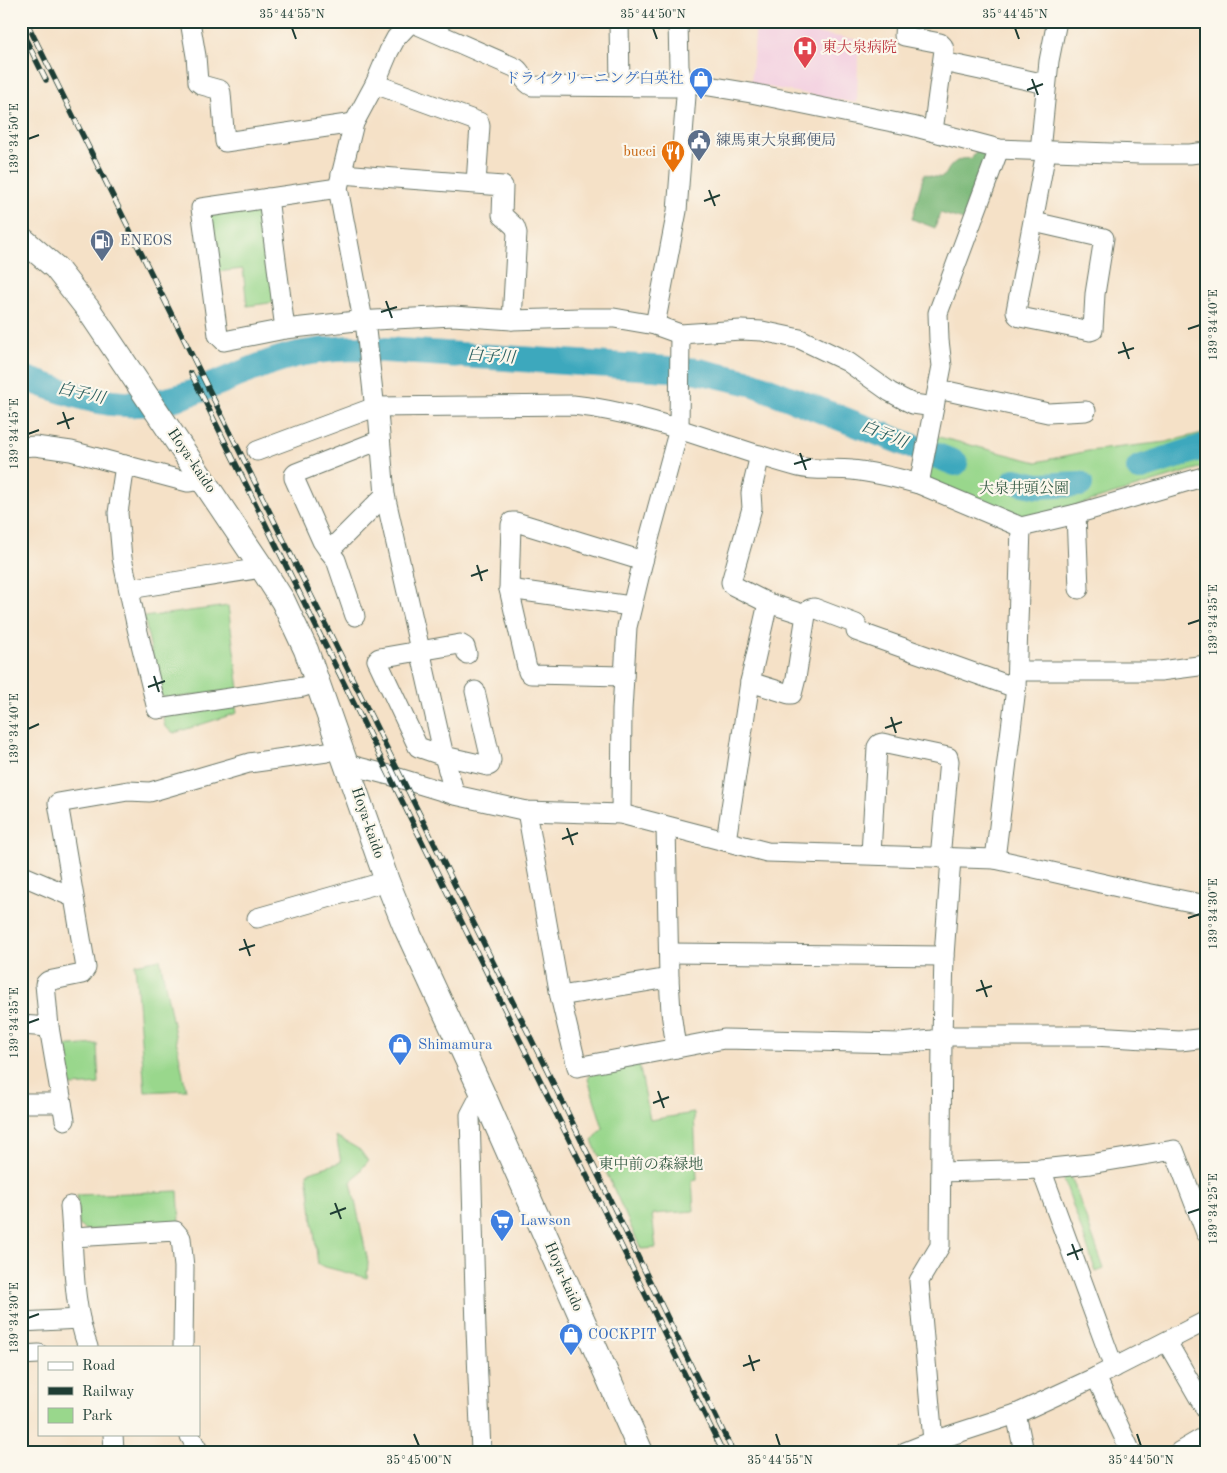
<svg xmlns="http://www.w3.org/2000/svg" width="1227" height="1473" font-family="'Old Standard TT','Noto Serif JP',serif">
  <rect width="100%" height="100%" fill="#fbf7ec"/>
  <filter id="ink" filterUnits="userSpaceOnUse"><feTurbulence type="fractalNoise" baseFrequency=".02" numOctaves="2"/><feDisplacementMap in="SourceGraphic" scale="10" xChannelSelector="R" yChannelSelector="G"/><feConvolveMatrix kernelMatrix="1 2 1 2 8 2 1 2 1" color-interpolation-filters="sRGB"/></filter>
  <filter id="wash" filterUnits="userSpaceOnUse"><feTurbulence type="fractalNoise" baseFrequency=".0096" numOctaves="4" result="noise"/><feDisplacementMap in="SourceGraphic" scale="20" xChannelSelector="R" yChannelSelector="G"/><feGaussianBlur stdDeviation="1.12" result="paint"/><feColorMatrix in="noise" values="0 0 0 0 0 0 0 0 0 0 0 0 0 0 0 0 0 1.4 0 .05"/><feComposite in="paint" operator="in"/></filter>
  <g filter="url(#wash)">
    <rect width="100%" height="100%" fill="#f5e1c7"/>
    <path fill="#f3cfe0" d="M756,24l104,16 -2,16 -1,47 -106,-19z"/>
    <g fill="#99d78c" stroke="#5c8a60">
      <path d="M260,207l17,95 -30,4 -4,-37 -27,3 -7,-57z"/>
      <path d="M1206,432v34l-181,55 -98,-41 8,-44 102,26 51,-11 78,-9z"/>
      <path d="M228,606l11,83 -72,10 -6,-3 -17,-79z"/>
      <path d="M235,703l2,10 -63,20 -9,-6 -2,-9 4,-5z"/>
      <path d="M160,959l26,131 -41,2 -10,-128z"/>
      <path d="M97,1044l2,40 -27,2 -5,-4 -10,-35z"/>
      <path d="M639,1063l11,57 44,-7 3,66 -5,1 2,31 -42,3 4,34 -15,1 -49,-108 11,-13 -15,-49 3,-6z"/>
      <path d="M336,1136l24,14 8,11 -17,21 17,80 -1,16 -49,-13 -11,-92 34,-11z"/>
      <path d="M1069,1170l35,99 -8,3 -34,-98 -11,4z"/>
      <path d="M178,1191l2,33 -96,6 -5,-5 -2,-30z"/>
    </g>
    <path fill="#7ab878" stroke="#4c7a56" d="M976,152h14l-23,69 -27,-8 -5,15 -23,-9 12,-45c30,10 16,-5 35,-14 4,-2 9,-1 13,-2z"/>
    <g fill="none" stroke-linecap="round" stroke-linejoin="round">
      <g stroke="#3da8bd" stroke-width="26">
        <path d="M21,377c37,12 75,29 115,27 50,-1 96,-30 144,-45 24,-8 50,-10 75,-11l343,23 53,12 204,80"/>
        <path d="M1139,468l67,-22"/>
        <path d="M1015,481l23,5 42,-2"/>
      </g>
    </g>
  </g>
  <g filter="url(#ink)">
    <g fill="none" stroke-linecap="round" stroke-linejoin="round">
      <g stroke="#6a7667" stroke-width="21">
        <g id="minor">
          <path d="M190,21l6,35 2,26 4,3 18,5 1,3 4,49 129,-19"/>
          <path d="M412,21l-16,17 -7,13 -14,33 -21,39 -16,65 24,127 3,6 9,80 4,11 7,83 59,261 11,39"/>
          <path d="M619,21l1,65"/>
          <path d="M905,21l-1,15 36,7 3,3 1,4 -11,81"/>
          <path d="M411,22l105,46c7,5 7,14 16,18l142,1 17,-4 60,10 161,33 87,23 141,5h50l16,-2"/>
          <path d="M943,62l103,22"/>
          <path d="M375,84l104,38 1,4 -4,57"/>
          <path d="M1040,151l9,-90 8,-40"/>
          <path d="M341,174l162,12 -1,29 13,12 2,6 -5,87"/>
          <path d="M338,188l-137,20 17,127 6,6 61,-12 71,-8 97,-5 59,4 68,-2h34l41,7 25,9 61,-4 21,1 38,8 48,23 42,30 13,7 10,5 21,3"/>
          <path d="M268,198l17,131"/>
          <path d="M1034,222l70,16 -9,56 -2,36 -3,1 -70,-14 -3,-2 -1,-4 30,-159"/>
          <path d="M655,325l22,-114 9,-115 -7,-29 -1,-46"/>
          <path d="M938,389l110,24 38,-2"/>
          <path d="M380,440l-84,33 -2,2v3l28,63 7,10 56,-56"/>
          <path d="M21,447l14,-1 36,5 117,31 15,-2"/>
          <path d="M257,451l118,-44 198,-2c78,8 150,42 226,62 16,4 36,1 53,3 22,2 45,8 67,14l102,43 55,-13 130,-38"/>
          <path d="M760,455l-9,38 1,15 -21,74 1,3 36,18 38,12"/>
          <path d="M125,465l-7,48 4,45 15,70 20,81 146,-22 15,-5"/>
          <path d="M919,484l23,-118 -3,-26 -1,-27 61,-164"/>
          <path d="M1076,514l3,75"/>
          <path d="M329,551l7,9 19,56"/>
          <path d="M129,589l133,-21"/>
          <path d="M509,589l122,17"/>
          <path d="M467,654l-2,-7 -5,-3 -81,14 -2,2 41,87 26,9 44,10 2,-1 1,-5 -16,-69"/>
          <path d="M1017,671h143l46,-6"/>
          <path d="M624,676l-93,-2 -3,-2 -19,-83 2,-64 1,-3h4l127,39"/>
          <path d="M750,682l18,-79"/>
          <path d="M346,764l43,11 66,20 72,16 94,3 146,38 228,7 132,30 79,16"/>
          <path d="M527,811l33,185 17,71 147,-28 176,4 33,-3 18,-4h143l86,5 26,-3"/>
          <path d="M621,814l1,-104 5,-83 16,-66 36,-132 1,-95"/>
          <path d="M666,826l3,152 2,34 5,36"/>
          <path d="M726,841l24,-159 39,12h3l4,-16 10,-63 4,-6 4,-1 42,16v7l160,57"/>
          <path d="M871,854l6,-107 2,-3 3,-1 66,14 1,4 -9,97"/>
          <path d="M995,859l21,-171 5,-161"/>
          <path d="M21,875l47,20 5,-1"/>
          <path d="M257,918l130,-37"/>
          <path d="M669,953l275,3"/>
          <path d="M560,996l109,-18"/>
          <path d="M21,1025l28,2"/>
          <path d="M21,1103h41"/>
          <path d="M65,1120l-16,-93 -4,-43 3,-3 34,-7 4,-6 -28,-165 70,-12 22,1 99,-29 78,-11 13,-4"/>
          <path d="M1041,1169l73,199"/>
          <path d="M941,1172l100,-3 49,-5 84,-14 32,83"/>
          <path d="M70,1206c4,44 2,100 18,141"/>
          <path d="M73,1237l102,-6 6,7 3,29 -1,80"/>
          <path d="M21,1322l59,-3"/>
          <path d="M1167,1342l39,68"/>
          <path d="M21,1355l18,-1"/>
          <path d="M1096,1377l35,75"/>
          <path d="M1016,1414l8,38"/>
          <path d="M113,1434l1,18"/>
          <path d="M189,1434l10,18"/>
          <path d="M933,1441l-14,-160 21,-35 2,-208 2,-82 7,-98"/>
          <path d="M481,1452l-5,-123 -6,-214 12,-23"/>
          <path d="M905,1452l28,-11 83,-27 80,-37 110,-56"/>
          <path d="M1179,1452l27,-16"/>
        </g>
      </g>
      <g stroke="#6a7667" stroke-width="26">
        <path id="major" d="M21,238l35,30 32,41 174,259 21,33 23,49 81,231 18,45 77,166 159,360"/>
      </g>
      <use href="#minor" stroke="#fff" stroke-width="19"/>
      <use href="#major" stroke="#fff" stroke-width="24"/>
      <g stroke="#1f3d34" stroke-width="5.5">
        <g id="rail">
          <path d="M26,21l534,1076 173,355"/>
          <path d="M21,30l25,50"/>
          <path d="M191,373l532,1079"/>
        </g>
      </g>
      <use href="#rail" stroke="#fbf7ec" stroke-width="4" stroke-dasharray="11" stroke-linecap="butt"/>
    </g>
  </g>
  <path fill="none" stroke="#1f3d34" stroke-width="2" d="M292,28l4,11M653,28l4,11M1015,28l4,11M1032,79l6,16M1027,90l16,-6M28,139l11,-4M709,190l6,16M704,201l16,-6M386,301l6,17M381,312l16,-5M1188,329l12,-4M1123,342l6,17M1118,353l16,-5M63,412l6,17M57,424l17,-6M28,434l11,-4M800,453l6,17M794,464l17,-5M477,565l5,16M471,576l17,-6M1188,624l12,-4M154,676l5,16M148,687l17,-6M891,717l5,16M885,728l17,-6M28,729l11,-5M567,828l6,17M562,839l16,-6M1188,918l12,-4M244,939l6,17M239,950l16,-5M981,980l6,17M976,991l16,-5M28,1023l11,-4M658,1091l6,17M653,1103l16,-6M335,1203l6,16M1188,1213l12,-4M330,1214l16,-6M1072,1244l6,16M1067,1255l16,-6M28,1318l11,-4M749,1355l5,16M743,1366l17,-6M414,1434l5,12M776,1434l4,12M1137,1434l4,12"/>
  <defs>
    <g id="hospital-pin" transform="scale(1.25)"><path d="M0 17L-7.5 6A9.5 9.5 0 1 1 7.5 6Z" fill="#e0444e" stroke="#fbf7ec"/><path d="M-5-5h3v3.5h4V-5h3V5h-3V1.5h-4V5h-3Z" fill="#fff"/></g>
    <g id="shop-pin" transform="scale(1.25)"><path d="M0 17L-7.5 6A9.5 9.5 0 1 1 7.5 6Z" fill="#3f7fe0" stroke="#fbf7ec"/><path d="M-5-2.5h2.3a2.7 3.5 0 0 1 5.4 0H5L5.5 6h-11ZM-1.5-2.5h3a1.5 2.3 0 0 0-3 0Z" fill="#fff"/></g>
    <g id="civic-pin" transform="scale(1.25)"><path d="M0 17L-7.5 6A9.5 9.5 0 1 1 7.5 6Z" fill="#5c6f8a" stroke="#fbf7ec"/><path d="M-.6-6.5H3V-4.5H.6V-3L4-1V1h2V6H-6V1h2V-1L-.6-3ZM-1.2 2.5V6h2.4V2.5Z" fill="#fff"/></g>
    <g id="restaurant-pin" transform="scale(1.25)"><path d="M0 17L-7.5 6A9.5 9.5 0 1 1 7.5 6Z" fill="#e8710a" stroke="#fbf7ec"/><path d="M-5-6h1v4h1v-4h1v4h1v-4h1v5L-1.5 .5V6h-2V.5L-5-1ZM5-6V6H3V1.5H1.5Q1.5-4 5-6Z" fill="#fff"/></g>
    <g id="fuel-pin" transform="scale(1.25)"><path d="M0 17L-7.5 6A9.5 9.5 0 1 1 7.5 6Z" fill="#5c6f8a" stroke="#fbf7ec"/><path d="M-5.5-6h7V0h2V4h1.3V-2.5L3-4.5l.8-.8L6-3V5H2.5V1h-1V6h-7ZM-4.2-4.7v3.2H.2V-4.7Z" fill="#fff"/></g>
    <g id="supermarket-pin" transform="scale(1.25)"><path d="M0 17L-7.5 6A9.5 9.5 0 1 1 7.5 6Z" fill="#3f7fe0" stroke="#fbf7ec"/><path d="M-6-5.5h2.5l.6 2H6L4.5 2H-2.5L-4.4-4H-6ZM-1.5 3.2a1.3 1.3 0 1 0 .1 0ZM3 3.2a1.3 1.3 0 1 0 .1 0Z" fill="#fff"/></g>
  </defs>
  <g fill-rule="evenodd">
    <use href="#hospital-pin" x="805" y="48"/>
    <use href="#shop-pin" x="701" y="79"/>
    <use href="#civic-pin" x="699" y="141"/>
    <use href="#restaurant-pin" x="673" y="152"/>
    <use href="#fuel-pin" x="102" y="241"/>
    <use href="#shop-pin" x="400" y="1045"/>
    <use href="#supermarket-pin" x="502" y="1221"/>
    <use href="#shop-pin" x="571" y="1335"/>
  </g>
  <g text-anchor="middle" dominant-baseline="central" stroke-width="4.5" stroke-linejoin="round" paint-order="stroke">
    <g font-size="15" fill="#be3a42" stroke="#fbf7ec" text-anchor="start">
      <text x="822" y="48">東大泉病院</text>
    </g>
    <g font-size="15" fill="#366cbe" stroke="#fbf7ec" text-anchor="start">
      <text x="684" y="79" text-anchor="end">ドライクリーニング白英社</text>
      <text x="418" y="1045">Shimamura</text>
      <text x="520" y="1221">Lawson</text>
      <text x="588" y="1335">COCKPIT</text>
    </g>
    <g font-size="15" fill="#4e5e75" stroke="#fbf7ec" text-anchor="start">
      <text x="716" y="141">練馬東大泉郵便局</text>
      <text x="120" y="241">ENEOS</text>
    </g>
    <g font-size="15" fill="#c56008" stroke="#fbf7ec" text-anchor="end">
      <text x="656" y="152">bucci</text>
    </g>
    <g font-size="15" fill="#1f3d34" stroke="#fbf7ec">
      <text transform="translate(191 461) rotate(56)">Hoya-kaido</text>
      <text transform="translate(367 823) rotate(71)">Hoya-kaido</text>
      <text transform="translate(563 1277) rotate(66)">Hoya-kaido</text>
    </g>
    <g font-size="15" fill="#375c46" stroke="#fbf7ec">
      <text x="1024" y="489">大泉井頭公園</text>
      <text x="651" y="1165">東中前の森緑地</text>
    </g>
    <g font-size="16" font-style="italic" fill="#285d5d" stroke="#fbf7ec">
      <text transform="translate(491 357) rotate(4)">白子川</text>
      <text transform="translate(81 394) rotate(13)">白子川</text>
      <text transform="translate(884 435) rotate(22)">白子川</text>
    </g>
  </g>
  <rect width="1227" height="1473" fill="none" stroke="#fbf7ec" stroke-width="55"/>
  <rect x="38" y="1346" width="162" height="90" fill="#fbf7ec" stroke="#a3ada2"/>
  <rect x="48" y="1362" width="25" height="8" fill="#ffffff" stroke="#a3ada2"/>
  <text x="82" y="1370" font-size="15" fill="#1f3d34">Road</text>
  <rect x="48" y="1387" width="25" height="8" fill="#1f3d34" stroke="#a3ada2"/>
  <text x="82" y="1396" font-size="15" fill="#1f3d34">Railway</text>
  <rect x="48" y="1408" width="25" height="15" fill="#99d78c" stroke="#a3ada2"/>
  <text x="82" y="1420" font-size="15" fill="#1f3d34">Park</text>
  <rect x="28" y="28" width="1172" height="1418" fill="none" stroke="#1f3d34" stroke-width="2"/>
  <g font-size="12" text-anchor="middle" fill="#1f3d34">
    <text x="292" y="18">35°44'55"N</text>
    <text x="653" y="18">35°44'50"N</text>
    <text x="1015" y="18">35°44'45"N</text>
    <text transform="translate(14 139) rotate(-90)" y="4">139°34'50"E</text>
    <text transform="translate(1213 325) rotate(-90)" y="4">139°34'40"E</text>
    <text transform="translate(14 434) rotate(-90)" y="4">139°34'45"E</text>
    <text transform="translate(1213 620) rotate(-90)" y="4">139°34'35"E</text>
    <text transform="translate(14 729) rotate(-90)" y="4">139°34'40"E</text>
    <text transform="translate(1213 914) rotate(-90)" y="4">139°34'30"E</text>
    <text transform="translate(14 1023) rotate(-90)" y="4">139°34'35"E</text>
    <text transform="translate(1213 1209) rotate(-90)" y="4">139°34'25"E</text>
    <text transform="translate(14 1318) rotate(-90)" y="4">139°34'30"E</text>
    <text x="419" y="1464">35°45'00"N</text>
    <text x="780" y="1464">35°44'55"N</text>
    <text x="1141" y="1464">35°44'50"N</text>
  </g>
</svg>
